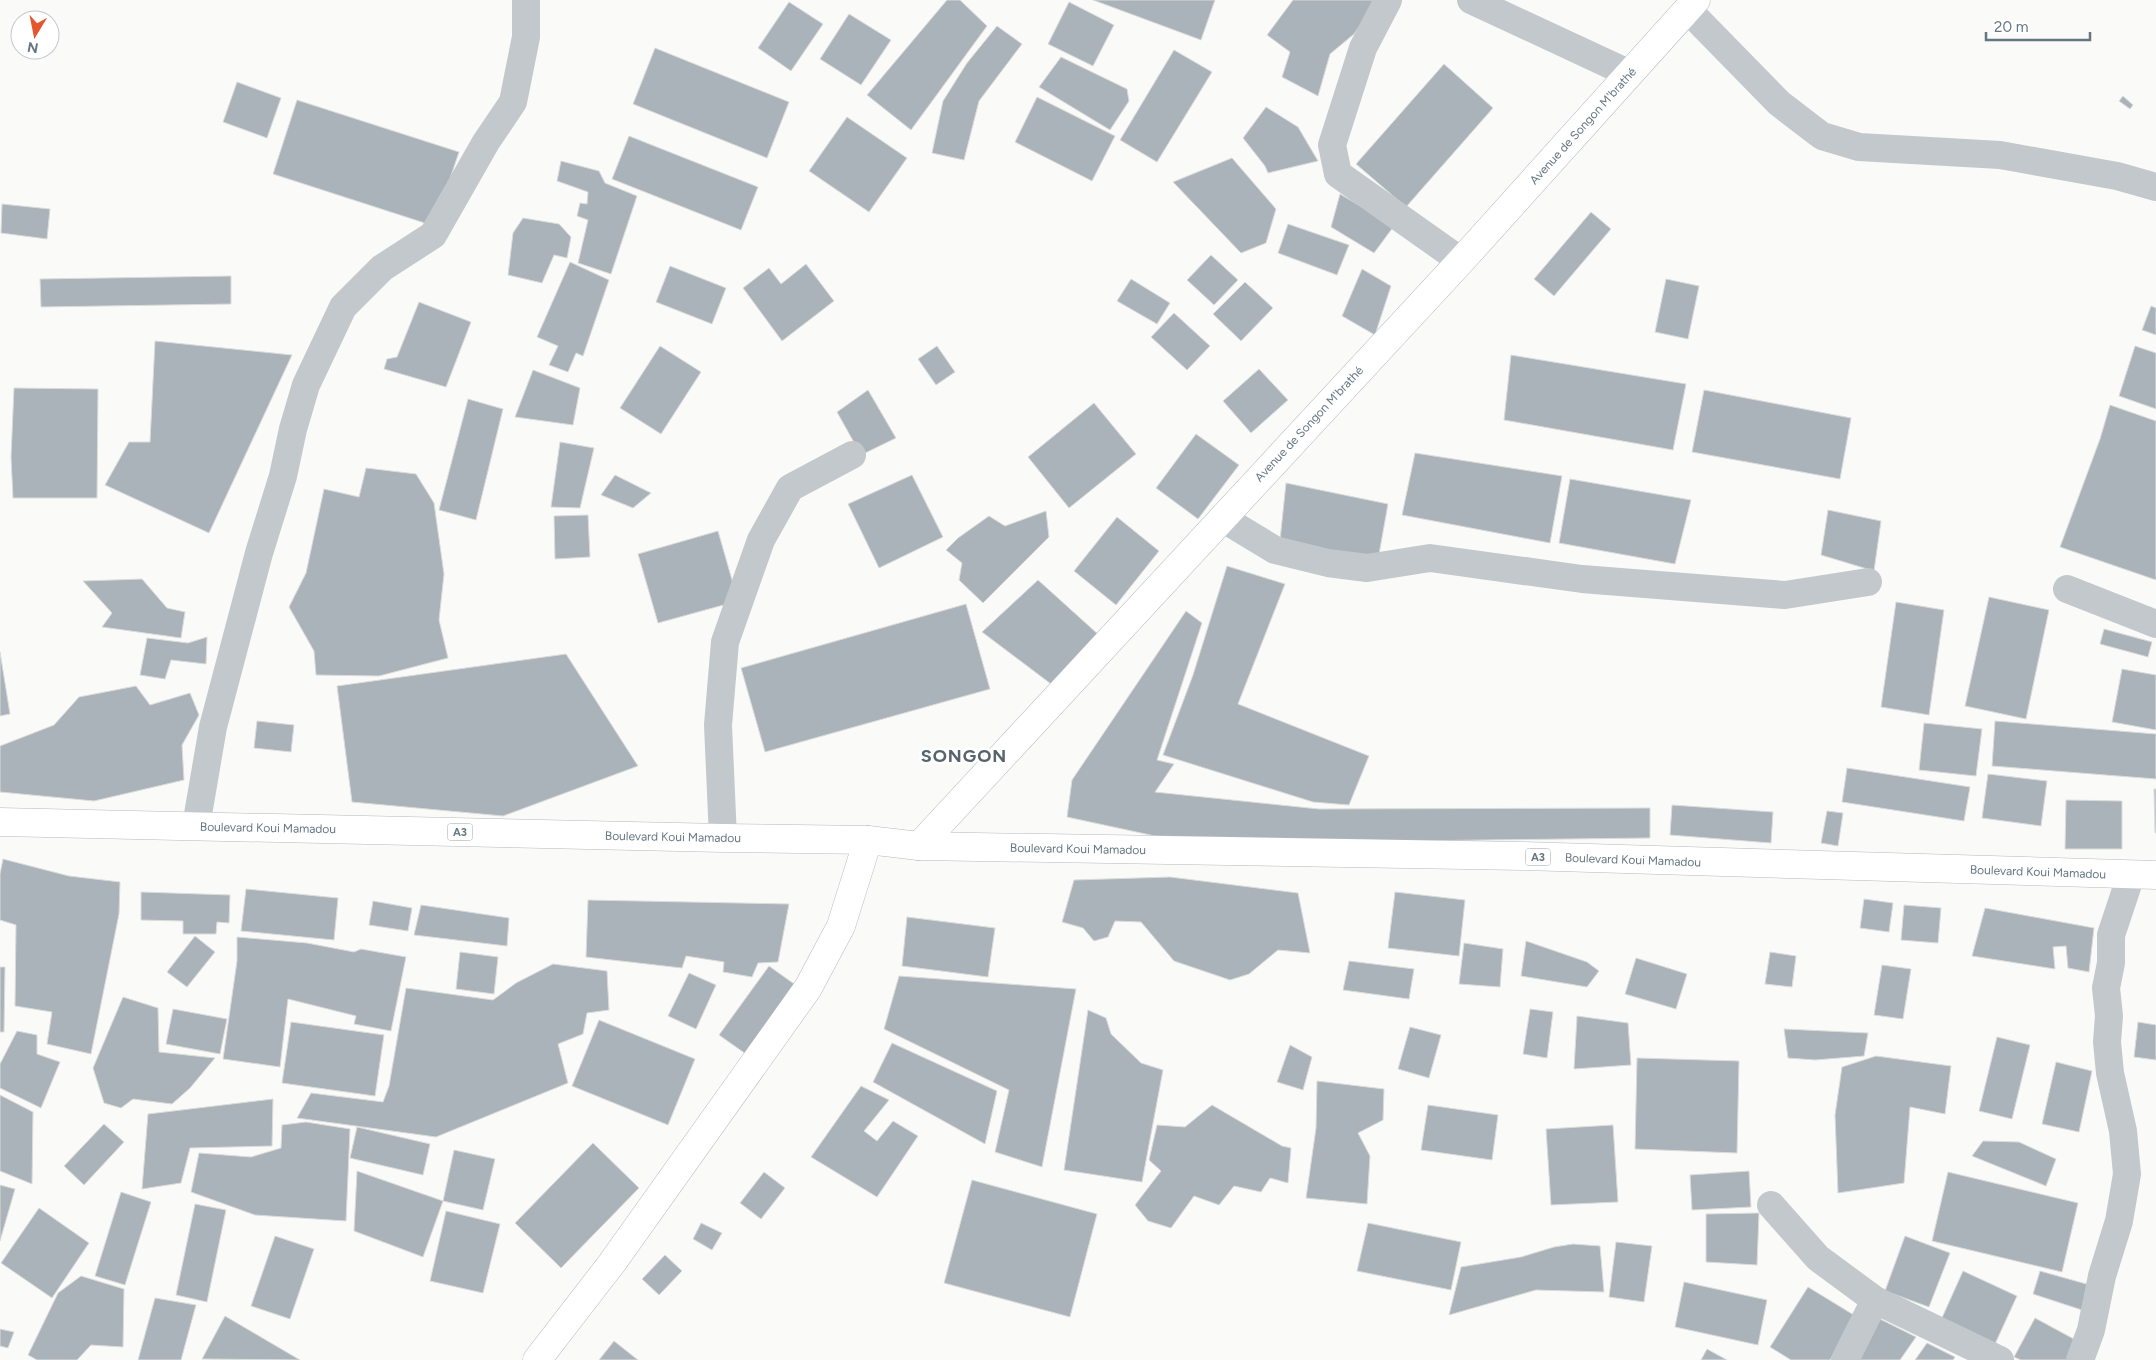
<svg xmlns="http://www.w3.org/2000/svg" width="2156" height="1360" font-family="Figtree,sans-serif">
  <rect width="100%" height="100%" fill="#fafaf8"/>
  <g fill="#aab3b9" stroke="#dcdcda">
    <path d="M947,0h13l27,26 -76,104 -44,-35z"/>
    <path d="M1093,0h122l-14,40z"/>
    <path d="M1293,0h84l-23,34 -24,20 -12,42 -36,-19 8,-25 -23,-17z"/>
    <path d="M789,2l34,22 -32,47 -33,-23z"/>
    <path d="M1069,2l45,23 -21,41 -45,-22z"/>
    <path d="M849,14l42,26 -30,45 -41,-26z"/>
    <path d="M997,26l25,18 -43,57 -15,59 -32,-7 11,-52 24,-38z"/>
    <path d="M655,48l134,54 -22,56 -134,-54z"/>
    <path d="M1174,50l38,22 -55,90 -37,-22z"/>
    <path d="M1061,57l66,32 2,12 -19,29 -71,-43z"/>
    <path d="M1444,64l49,44 -87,99 -50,-43z"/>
    <path d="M237,82l44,16 -14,40 -44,-16z"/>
    <path d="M2123,96l10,9 -3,4 -11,-8z"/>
    <path d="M1037,97l78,39 -23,45 -77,-39z"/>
    <path d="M297,100l162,52 -25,74 -161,-52z"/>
    <path d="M1266,107l32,20 20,34 -50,12 -3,-7 -22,-28z"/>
    <path d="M847,117l60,41 -38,54 -60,-41z"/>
    <path d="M629,136l129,51 -17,43 -129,-51z"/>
    <path d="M1232,158l44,51 -10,34 -25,10 -68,-71z"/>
    <path d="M561,161l38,10 6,12 32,13 -26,78 -33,-11 10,-43 -11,-4 3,-13 7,1 1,-12 -31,-11z"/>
    <path d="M1340,194l54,32 -20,27 -43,-26z"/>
    <path d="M2,204l48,5 -3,30 -46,-6z"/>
    <path d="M1591,212l20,17 -57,67 -20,-17z"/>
    <path d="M523,218l36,6 12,13 -4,21 -13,-3 -12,28 -34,-8 5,-42z"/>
    <path d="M1288,224l61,21 -12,30 -59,-22z"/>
    <path d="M1211,255l27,25 -24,25 -27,-25z"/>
    <path d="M570,262l39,18 -26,76 -7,-3 -8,19 -19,-7 9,-19 -21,-9z"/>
    <path d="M806,264l28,37 -52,40 -39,-53 26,-20 12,16z"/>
    <path d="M670,266l56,22 -14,36 -56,-22z"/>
    <path d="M1362,269l29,17 -16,49 -33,-19z"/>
    <path d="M231,276v28l-190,3 -1,-28z"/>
    <path d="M1131,279l39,24 -13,21 -40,-23z"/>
    <path d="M1666,279l33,7 -11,53 -33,-7z"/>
    <path d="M1245,282l28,26 -32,33 -28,-27z"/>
    <path d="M419,302l52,20 -25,65 -62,-18 3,-10 10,-2z"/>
    <path d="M2151,306l5,2v27l-14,-5z"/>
    <path d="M1174,313l36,33 -23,24 -36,-33z"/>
    <path d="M155,341l137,14 -83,178 -104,-48 24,-43h21z"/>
    <path d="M660,346l41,26 -40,62 -41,-26z"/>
    <path d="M937,346l18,26 -19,13 -18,-26z"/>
    <path d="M2135,346l21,7v56l-37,-13z"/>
    <path d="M1511,355l175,29 -13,66 -169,-30z"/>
    <path d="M1259,369l29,31 -37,33 -28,-32z"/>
    <path d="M533,370l47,18 -7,37 -58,-8z"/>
    <path d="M14,388l84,1 -1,109h-84l-2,-41z"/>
    <path d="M868,390l28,48 -35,17 -24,-43z"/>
    <path d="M1704,390l147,28 -11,61 -148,-27z"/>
    <path d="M468,399l35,10 -27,111 -37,-10z"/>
    <path d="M1094,403l42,51 -67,54 -41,-51z"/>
    <path d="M2110,405l46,16v159l-96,-33 40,-108z"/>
    <path d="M1196,434l43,31 -41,54 -42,-31z"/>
    <path d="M560,442l34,6 -14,60 -29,-1z"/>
    <path d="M1415,453l147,23 -12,67 -148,-28z"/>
    <path d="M366,468l50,6 18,29 10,71 -5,46 9,38 -69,18 -63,-1 -2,-24 -25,-44 17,-34 18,-84 35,8z"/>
    <path d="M615,475l36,18 -18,15 -32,-13z"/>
    <path d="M912,475l31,62 -64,31 -31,-64z"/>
    <path d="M1570,479l121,21 -16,64 -116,-21z"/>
    <path d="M1286,483l102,21 -10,56 -98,-20z"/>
    <path d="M1828,510l53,11 -7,50 -53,-16z"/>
    <path d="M1046,511l3,26 -66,66 -24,-23 3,-17 -16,-13 12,-12 31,-22 16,10z"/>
    <path d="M588,515l2,42 -35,2 -1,-43z"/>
    <path d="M1117,517l42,34 -43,54 -42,-34z"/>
    <path d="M718,531l20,70 -80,22 -20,-69z"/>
    <path d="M1227,566l58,18 -47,120 131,52 -20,49 -36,-3 -150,-47 30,-80z"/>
    <path d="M142,579l25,29 18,4 -4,26 -79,-11 10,-14 -29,-32z"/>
    <path d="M1038,580l62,56 -49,48 -69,-52z"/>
    <path d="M1989,597l60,13 -23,109 -61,-13z"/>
    <path d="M1896,602l48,8 -15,105 -48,-8z"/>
    <path d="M966,604l24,85 -225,63 -24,-84z"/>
    <path d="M1186,611l16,12 -45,137 17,4 -19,28 164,17 331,-1v30l-331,4 -164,-6 -88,-19 5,-37z"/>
    <path d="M2104,629l48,13 -4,15 -48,-13z"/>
    <path d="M207,637l-1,27 -35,-4 -6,19 -25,-4 7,-37 41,5z"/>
    <path d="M0,652l10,62 -10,2z"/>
    <path d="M566,654l72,112 -135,50 -151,-14 -15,-116z"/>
    <path d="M2122,669l34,6v55l-44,-8z"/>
    <path d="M136,686l14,19 40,-12 9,22 -17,30 2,35 -90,21 -94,-9v-46l54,-21 25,-28z"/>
    <path d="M257,721l37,4 -3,27 -37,-4z"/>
    <path d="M1995,721l161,13v45l-164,-13z"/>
    <path d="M1924,723l58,6 -6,47 -57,-6z"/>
    <path d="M1847,768l123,19 -6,34 -122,-19z"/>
    <path d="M1988,774l59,7 -6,45 -59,-8z"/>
    <path d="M2154,789h2v44h-1z"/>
    <path d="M2066,800l56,1v48h-57z"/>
    <path d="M1672,805l101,7 -2,31 -101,-8z"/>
    <path d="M1827,811l16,2 -5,33 -17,-3z"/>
    <path d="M3,859l66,17 51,6 -1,32 -28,140 -44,-10 5,-32 -37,-6 1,-81 -16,-5v-46z"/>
    <path d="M1170,877l128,16 12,60 -32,-3 -29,24 -19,6 -56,-19 -33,-39 -26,-1 -7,16 -14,4 -11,-13 -21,-6 12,-42z"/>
    <path d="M246,889l92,9 -4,42 -93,-9z"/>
    <path d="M141,892l89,3 -1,28 -12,-1 -1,12h-33v-13l-42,-1z"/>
    <path d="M1395,892l70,8 -6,56 -71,-8z"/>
    <path d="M1864,899l29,4 -4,29 -29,-4z"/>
    <path d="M588,900l201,4 -11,58 -20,1 -6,14 -29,-5 1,-10 -38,-6 -4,12 -96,-11z"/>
    <path d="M373,901l39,7 -4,23 -39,-6z"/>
    <path d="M421,905l88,13 -2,28 -93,-11z"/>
    <path d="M1904,905l37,3 -3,35 -37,-3z"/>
    <path d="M1985,908l109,20 -5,44 -21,-4 -2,-22 -13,1 2,22 -83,-13z"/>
    <path d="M907,917l88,11 -7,49 -86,-11z"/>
    <path d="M195,936l20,16 -28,35 -20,-15z"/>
    <path d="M237,937l70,6 47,9 7,-3 45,8 -15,74 -37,-7 2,-8 -68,-17 -8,68 -57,-8 14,-98z"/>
    <path d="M1526,941l61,21 12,9 -12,16 -66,-11z"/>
    <path d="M1464,943l39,6 -3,38 -41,-3z"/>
    <path d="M460,952l38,5 -4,37 -38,-5z"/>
    <path d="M1770,952l26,4 -4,31 -27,-3z"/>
    <path d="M1636,958l51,16 -11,35 -51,-15z"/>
    <path d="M1349,961l65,8 -5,30 -66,-9z"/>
    <path d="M553,964l54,7 2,39 -22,3 -4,21 -25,10 10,39 -132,54 -139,-19 14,-25 72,9 6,-16 17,-98 87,12 23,-17z"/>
    <path d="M1882,965l29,4 -8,50 -29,-4z"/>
    <path d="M769,966l35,25 -51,68 -34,-24z"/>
    <path d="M0,967h5l-1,65h-4z"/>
    <path d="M689,973l27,12 -20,44 -28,-13z"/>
    <path d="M899,976l177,13 -34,178 -47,-15 14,-62 -125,-61z"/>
    <path d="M123,997l35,11 1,44 56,6 -25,30 -18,16 -39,-5 -12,9 -17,-5 -11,-35z"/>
    <path d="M173,1009l54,10 -7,35 -54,-10z"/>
    <path d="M1530,1009l23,3 -6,46 -24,-4z"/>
    <path d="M1088,1010l18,8 5,16 30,29 22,7 -21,112 -78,-12z"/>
    <path d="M1577,1016l51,7 3,42 -57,4z"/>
    <path d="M599,1020l96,39 -27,66 -96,-39z"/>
    <path d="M291,1022l93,13 -9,61 -93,-13z"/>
    <path d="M2138,1022l18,3v35l-22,-3z"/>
    <path d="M1410,1027l31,8 -12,43 -31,-9z"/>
    <path d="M1784,1029l84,4 -4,23 -49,4 -27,-2z"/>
    <path d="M17,1031l20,4v19l23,8 -19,46 -41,-20v-24z"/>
    <path d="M1997,1037l33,8 -18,74 -33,-8z"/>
    <path d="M892,1043l105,48 -12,53 -112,-62z"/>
    <path d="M1290,1045l22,12 -9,33 -26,-8z"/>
    <path d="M1876,1056l75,10 -6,48 -35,-7 -6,76 -66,10 -3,-78 7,-48z"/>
    <path d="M1637,1058l102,3 -2,92 -102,-4z"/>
    <path d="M2056,1062l36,9 -13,61 -37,-8z"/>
    <path d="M1317,1081l67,8 -1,31 -25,13 12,23 -3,48 -61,-6 10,-70z"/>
    <path d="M861,1086l28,14 -25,31 13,10 16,-20 25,15 -41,61 -66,-40z"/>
    <path d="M0,1095l33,17 -1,72 -32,-13z"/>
    <path d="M273,1099l-1,47 -82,2 -9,35 -39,6 6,-75z"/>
    <path d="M1212,1105l70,41 9,2 -3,35 -18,-5 -9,14 -27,-6 -15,19 -25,-9 -23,32 -23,-7 -13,-16 26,-34 -12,-11 8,-35 28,2z"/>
    <path d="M1428,1105l70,10 -6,45 -71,-10z"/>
    <path d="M306,1122l44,7 -4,92 -91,-6 -64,-23 8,-39 52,4 30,-9 1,-23z"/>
    <path d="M104,1124l20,18 -40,43 -20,-19z"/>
    <path d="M1613,1125l5,77 -67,3 -5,-76z"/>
    <path d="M357,1127l73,17 -7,31 -73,-17z"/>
    <path d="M1983,1141l36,1 37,17 -10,27 -74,-30z"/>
    <path d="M593,1143l46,45 -78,80 -46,-45z"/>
    <path d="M454,1150l41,9 -12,51 -40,-9z"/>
    <path d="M357,1171l86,30 -20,56 -69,-26z"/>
    <path d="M1749,1171l2,36 -59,3 -2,-35z"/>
    <path d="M764,1172l21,16 -24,31 -21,-16z"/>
    <path d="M1948,1172l130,31 -16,69 -130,-31z"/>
    <path d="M972,1180l125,34 -27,103 -126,-34z"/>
    <path d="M0,1185l15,4 -15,52z"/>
    <path d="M121,1192l30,10 -26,83 -30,-9z"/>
    <path d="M195,1204l31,6 -19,92 -31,-7z"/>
    <path d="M39,1208l50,35 -37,55 -51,-35z"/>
    <path d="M446,1211l54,13 -17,69 -53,-12z"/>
    <path d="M1759,1213l-2,52 -51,-3v-48z"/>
    <path d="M701,1223l21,10 -10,17 -19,-11z"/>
    <path d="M1368,1223l93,19 -10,48 -94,-19z"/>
    <path d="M275,1236l39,13 -24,70 -39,-13z"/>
    <path d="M1905,1236l45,17 -21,54 -44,-16z"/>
    <path d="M1616,1242l36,4 -8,56 -35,-5z"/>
    <path d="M1573,1244l27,2 4,46 -68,-2 -87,25 12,-48 60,-10 33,-10z"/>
    <path d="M665,1255l17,16 -23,24 -17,-16z"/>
    <path d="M1963,1271l54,25 -22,48 -54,-24z"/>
    <path d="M2040,1271l50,14 -8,25 -49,-16z"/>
    <path d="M81,1276l43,13 -1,58 -32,-2 -14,15h-40l-9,-5 30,-62z"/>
    <path d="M1684,1282l83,18 -9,45 -83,-18z"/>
    <path d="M1808,1287l49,30 -27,43h-39l-21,-13z"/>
    <path d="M155,1298l41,7 -15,55h-43z"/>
    <path d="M225,1316l75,44 -98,-1z"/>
    <path d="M1878,1318l38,19 -16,23h-41z"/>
    <path d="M2035,1318l48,26 -9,16h-53l-7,-3z"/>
    <path d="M0,1329l14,3 -6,16 -8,-2z"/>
    <path d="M614,1341l24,19h-39z"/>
    <path d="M1927,1343l28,14 -2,3h-38z"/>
    <path d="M1707,1349l20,11h-26z"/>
  </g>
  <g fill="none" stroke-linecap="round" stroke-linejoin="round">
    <g stroke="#b3babf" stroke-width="29">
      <g id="secondary">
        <path d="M919,846l542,-585 235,-261"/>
        <path d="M537,1360l75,-97 196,-275 33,-62 27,-86"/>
      </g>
    </g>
    <g stroke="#b5babe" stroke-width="29">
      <path id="primary" d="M0,822l723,16 145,2 51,6 604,10 633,19"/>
    </g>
    <g stroke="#c3c8cc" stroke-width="28">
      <path d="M1388,0l-25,48 -31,97 6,29 123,87"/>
      <path d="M1471,0l159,74"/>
      <path d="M1688,10l91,93 43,33 37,11 141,8 117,21 39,11"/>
      <path d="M1222,518l53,32 53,13 39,5 63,-10 152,21 203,16 83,-13"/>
      <path d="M2067,589l89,35"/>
      <path d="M196,826l17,-99 46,-174 24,-77 10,-47 13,-44 37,-78 39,-39 51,-33 53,-93 27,-40 13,-65v-37"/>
      <path d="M723,838l-5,-113 7,-83 36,-102 29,-52 62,-33"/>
      <path d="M1771,1205l47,53 57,42 125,60"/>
      <path d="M1845,1360l30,-60"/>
      <path d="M2080,1360l11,-30 11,-54 17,-55 8,-47 -4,-43 -13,-58 -3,-31 2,-26 -3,-28 5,-25v-28l20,-60"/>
    </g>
    <use href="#secondary" stroke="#fff" stroke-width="28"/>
    <use href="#primary" stroke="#fff" stroke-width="28"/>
  </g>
  <g text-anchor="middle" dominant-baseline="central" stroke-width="5" stroke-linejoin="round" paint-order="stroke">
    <g fill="#fff" stroke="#939fa8" stroke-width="1">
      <rect x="447.5" y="823.5" width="25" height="17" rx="4"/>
      <rect x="1525.5" y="848.5" width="25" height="17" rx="4"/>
    </g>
    <g font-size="11" font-weight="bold" fill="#657683">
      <text x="460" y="832">A3</text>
      <text x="1538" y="857">A3</text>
    </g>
    <g font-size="12" fill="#657683" stroke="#fff">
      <text transform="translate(1583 126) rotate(-48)">Avenue de Songon M'brathé</text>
      <text transform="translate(1309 424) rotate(-47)">Avenue de Songon M'brathé</text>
      <text transform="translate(268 828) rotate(1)">Boulevard Koui Mamadou</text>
      <text transform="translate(673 837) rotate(1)">Boulevard Koui Mamadou</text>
      <text transform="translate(1078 849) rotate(1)">Boulevard Koui Mamadou</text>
      <text transform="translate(1633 860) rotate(2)">Boulevard Koui Mamadou</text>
      <text transform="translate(2038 872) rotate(2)">Boulevard Koui Mamadou</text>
    </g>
    <g font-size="18" font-weight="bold" letter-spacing="1" fill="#57646e" stroke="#fff">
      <text x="964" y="756">SONGON</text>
    </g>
  </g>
  <g transform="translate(35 35) rotate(190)"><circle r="24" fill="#ffffff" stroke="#c1c8cd"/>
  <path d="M0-4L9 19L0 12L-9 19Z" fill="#e4572e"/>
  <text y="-8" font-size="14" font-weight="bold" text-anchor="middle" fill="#657683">N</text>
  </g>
  <path d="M1986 32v8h104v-8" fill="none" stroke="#657683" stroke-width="2.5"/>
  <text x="1994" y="32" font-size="15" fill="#657683" stroke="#ffffff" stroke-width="4" paint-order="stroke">20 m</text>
</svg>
